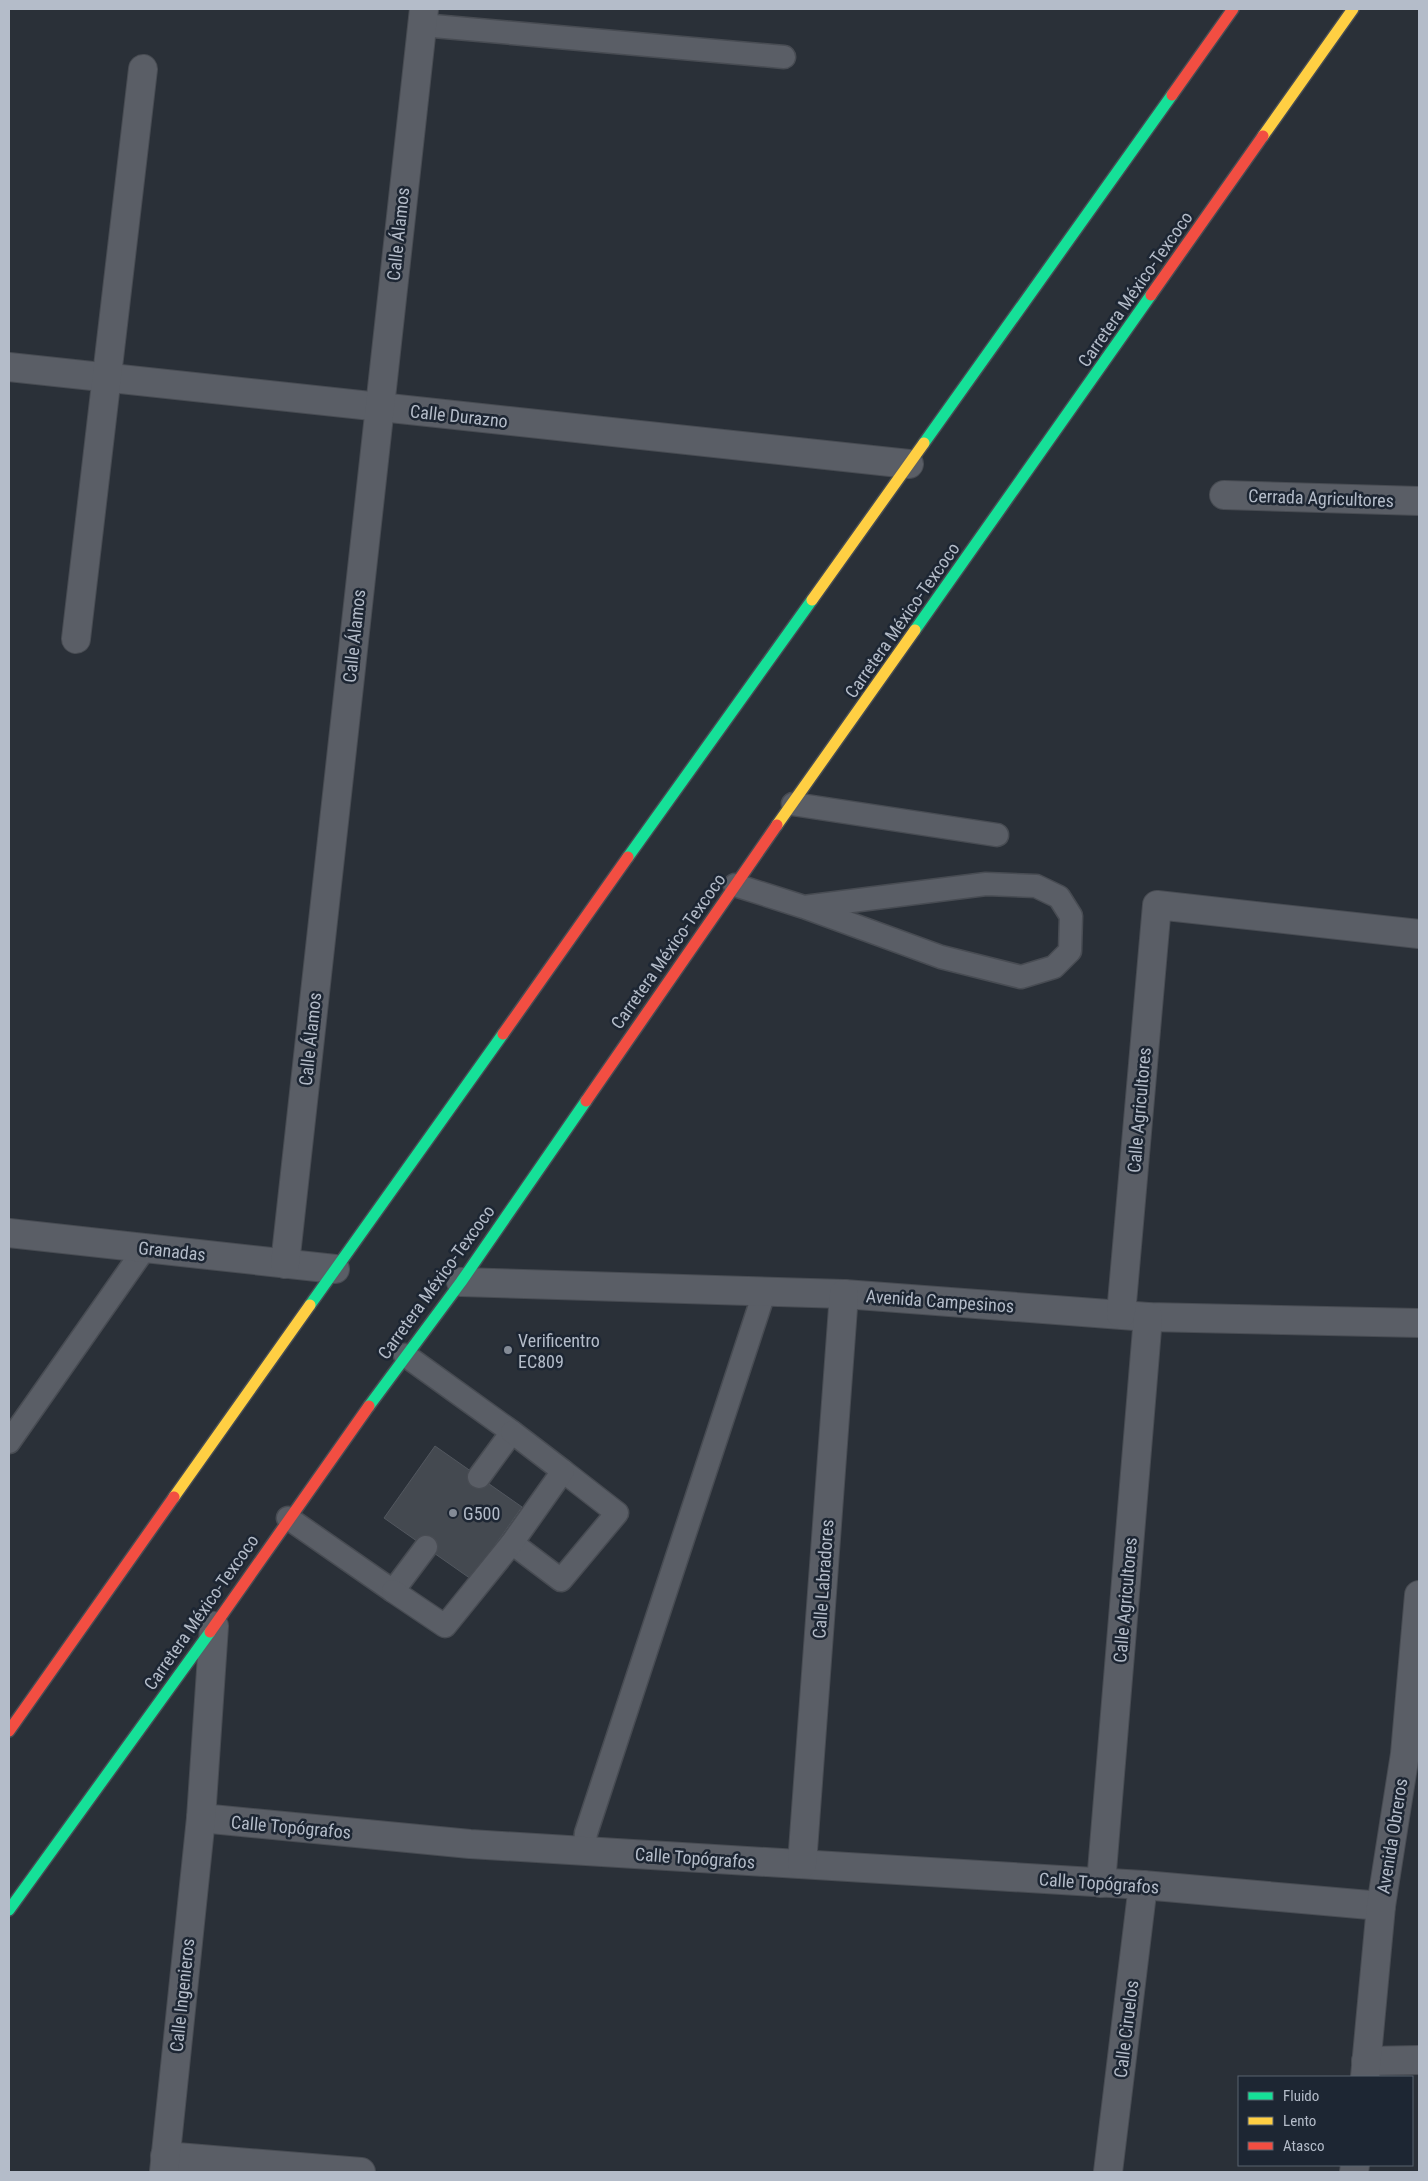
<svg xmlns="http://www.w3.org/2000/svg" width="1428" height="2181" font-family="'Roboto Condensed',sans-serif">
  <rect width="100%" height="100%" fill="#2a3038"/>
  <path fill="#444950" stroke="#52575f" d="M435,1446l87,61 -51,72 -87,-61z"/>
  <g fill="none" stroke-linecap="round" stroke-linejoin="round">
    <g stroke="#484c53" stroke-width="25">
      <g id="lane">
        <path d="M422,25l362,32"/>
        <path d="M793,804l204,31"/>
        <path d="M735,885l69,22 137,50 80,20 33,-10 16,-16 1,-35 -12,-19 -23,-11 -50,-2 -182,23"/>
        <path d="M405,1355l107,77 -33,45"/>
        <path d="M9,1442l136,-194"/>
        <path d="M288,1518l105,73 33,-44"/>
        <path d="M512,1543l49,37 56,-67 -54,-42"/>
        <path d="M393,1591l52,35 67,-83 51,-72 -51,-39"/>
        <path d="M584,1851l2,-18 179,-543"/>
      </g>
    </g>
    <g stroke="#484c53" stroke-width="30">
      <g id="street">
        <path d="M9,367l900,97"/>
        <path d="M1224,495l195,6"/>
        <path d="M76,639l67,-570"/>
        <path d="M9,1233l326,36"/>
        <path d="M285,1264l139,-1255"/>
        <path d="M461,1282l383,12 304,23 271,6"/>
        <path d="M1121,1314l36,-409 262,29"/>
        <path d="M201,1818l269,26 673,41 238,21"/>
        <path d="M802,1864l42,-570"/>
        <path d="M1101,1883l47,-566"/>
        <path d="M1366,2061l53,-1"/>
        <path d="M1365,2077l16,-171 24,-152 14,-159"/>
        <path d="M165,2156l196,16"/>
        <path d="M164,2172l37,-354 13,-192"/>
        <path d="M1108,2172l35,-287"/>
        <path d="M1354,2172l1,-7"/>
      </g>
    </g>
    <g stroke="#474c53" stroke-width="14">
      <g id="fast">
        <path d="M924,443l248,-348"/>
        <path d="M915,630l236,-335"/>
        <path d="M628,857l184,-257"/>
        <path d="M310,1305l193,-271"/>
        <path d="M369,1406l92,-124 125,-181"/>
        <path d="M9,1910l201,-278"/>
      </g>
    </g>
    <g stroke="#474c53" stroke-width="14">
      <g id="slow">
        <path d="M1263,136l90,-127"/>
        <path d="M812,600l112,-157"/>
        <path d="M777,825l138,-195"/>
        <path d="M174,1497l136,-192"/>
      </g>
    </g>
    <g stroke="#474c53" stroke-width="14">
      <g id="jam">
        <path d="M1172,95l61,-86"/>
        <path d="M1151,295l112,-159"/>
        <path d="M503,1034l125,-177"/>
        <path d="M586,1101l191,-276"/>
        <path d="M210,1632l159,-226"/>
        <path d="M9,1731l165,-234"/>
      </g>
    </g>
    <use href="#lane" stroke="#5a5e66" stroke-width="22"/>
    <use href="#street" stroke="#5a5e66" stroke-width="28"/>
    <use href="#fast" stroke="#16e098" stroke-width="11"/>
    <use href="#slow" stroke="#ffcf43" stroke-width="11"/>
    <use href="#jam" stroke="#f24e42" stroke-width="11"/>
  </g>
  <g fill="#848b96" stroke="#1d2633" stroke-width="2">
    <circle cx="508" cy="1350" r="5"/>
    <circle cx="453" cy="1513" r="5"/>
  </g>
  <g text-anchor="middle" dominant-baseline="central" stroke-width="5" stroke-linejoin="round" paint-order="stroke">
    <g font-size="18" fill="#b4bcc9" stroke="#1d2633">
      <text transform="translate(398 234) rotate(-84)">Calle Álamos</text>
      <text transform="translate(1135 289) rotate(-55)">Carretera México-Texcoco</text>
      <text transform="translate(459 416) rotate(6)">Calle Durazno</text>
      <text transform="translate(1321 498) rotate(2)">Cerrada Agricultores</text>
      <text transform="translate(902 620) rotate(-55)">Carretera México-Texcoco</text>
      <text transform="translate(354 636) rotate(-84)">Calle Álamos</text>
      <text transform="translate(668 951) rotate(-55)">Carretera México-Texcoco</text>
      <text transform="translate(310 1039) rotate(-84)">Calle Álamos</text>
      <text transform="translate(1139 1110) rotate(-85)">Calle Agricultores</text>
      <text transform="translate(172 1251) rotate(6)">Granadas</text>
      <text transform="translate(436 1282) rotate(-54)">Carretera México-Texcoco</text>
      <text transform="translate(940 1301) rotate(4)">Avenida Campesinos</text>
      <text transform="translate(823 1579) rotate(-86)">Calle Labradores</text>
      <text transform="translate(1125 1600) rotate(-85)">Calle Agricultores</text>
      <text transform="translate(201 1612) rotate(-55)">Carretera México-Texcoco</text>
      <text transform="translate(291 1827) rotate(5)">Calle Topógrafos</text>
      <text transform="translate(1392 1836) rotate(-81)">Avenida Obreros</text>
      <text transform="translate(695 1858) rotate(4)">Calle Topógrafos</text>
      <text transform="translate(1099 1883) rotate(4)">Calle Topógrafos</text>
      <text transform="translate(182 1995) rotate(-84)">Calle Ingenieros</text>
      <text transform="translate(1126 2029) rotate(-83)">Calle Ciruelos</text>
    </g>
    <g font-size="18" fill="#b4bcc9" stroke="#1d2633" text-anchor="start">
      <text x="518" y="1340">Verificentro<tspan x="518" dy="21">EC809</tspan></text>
      <text x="463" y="1513">G500</text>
    </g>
  </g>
  <rect width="1428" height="2181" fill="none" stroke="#b4bcc9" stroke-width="20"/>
  <rect x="1238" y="2076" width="175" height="90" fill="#1d2633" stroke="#59626f"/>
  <rect x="1248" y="2092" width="25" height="8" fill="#16e098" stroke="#59626f"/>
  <text x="1283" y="2101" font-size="15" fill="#b4bcc9">Fluido</text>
  <rect x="1248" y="2117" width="25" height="8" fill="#ffcf43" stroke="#59626f"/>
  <text x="1283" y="2126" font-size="15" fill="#b4bcc9">Lento</text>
  <rect x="1248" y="2142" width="25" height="8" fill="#f24e42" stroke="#59626f"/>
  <text x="1283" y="2151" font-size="15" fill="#b4bcc9">Atasco</text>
</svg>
